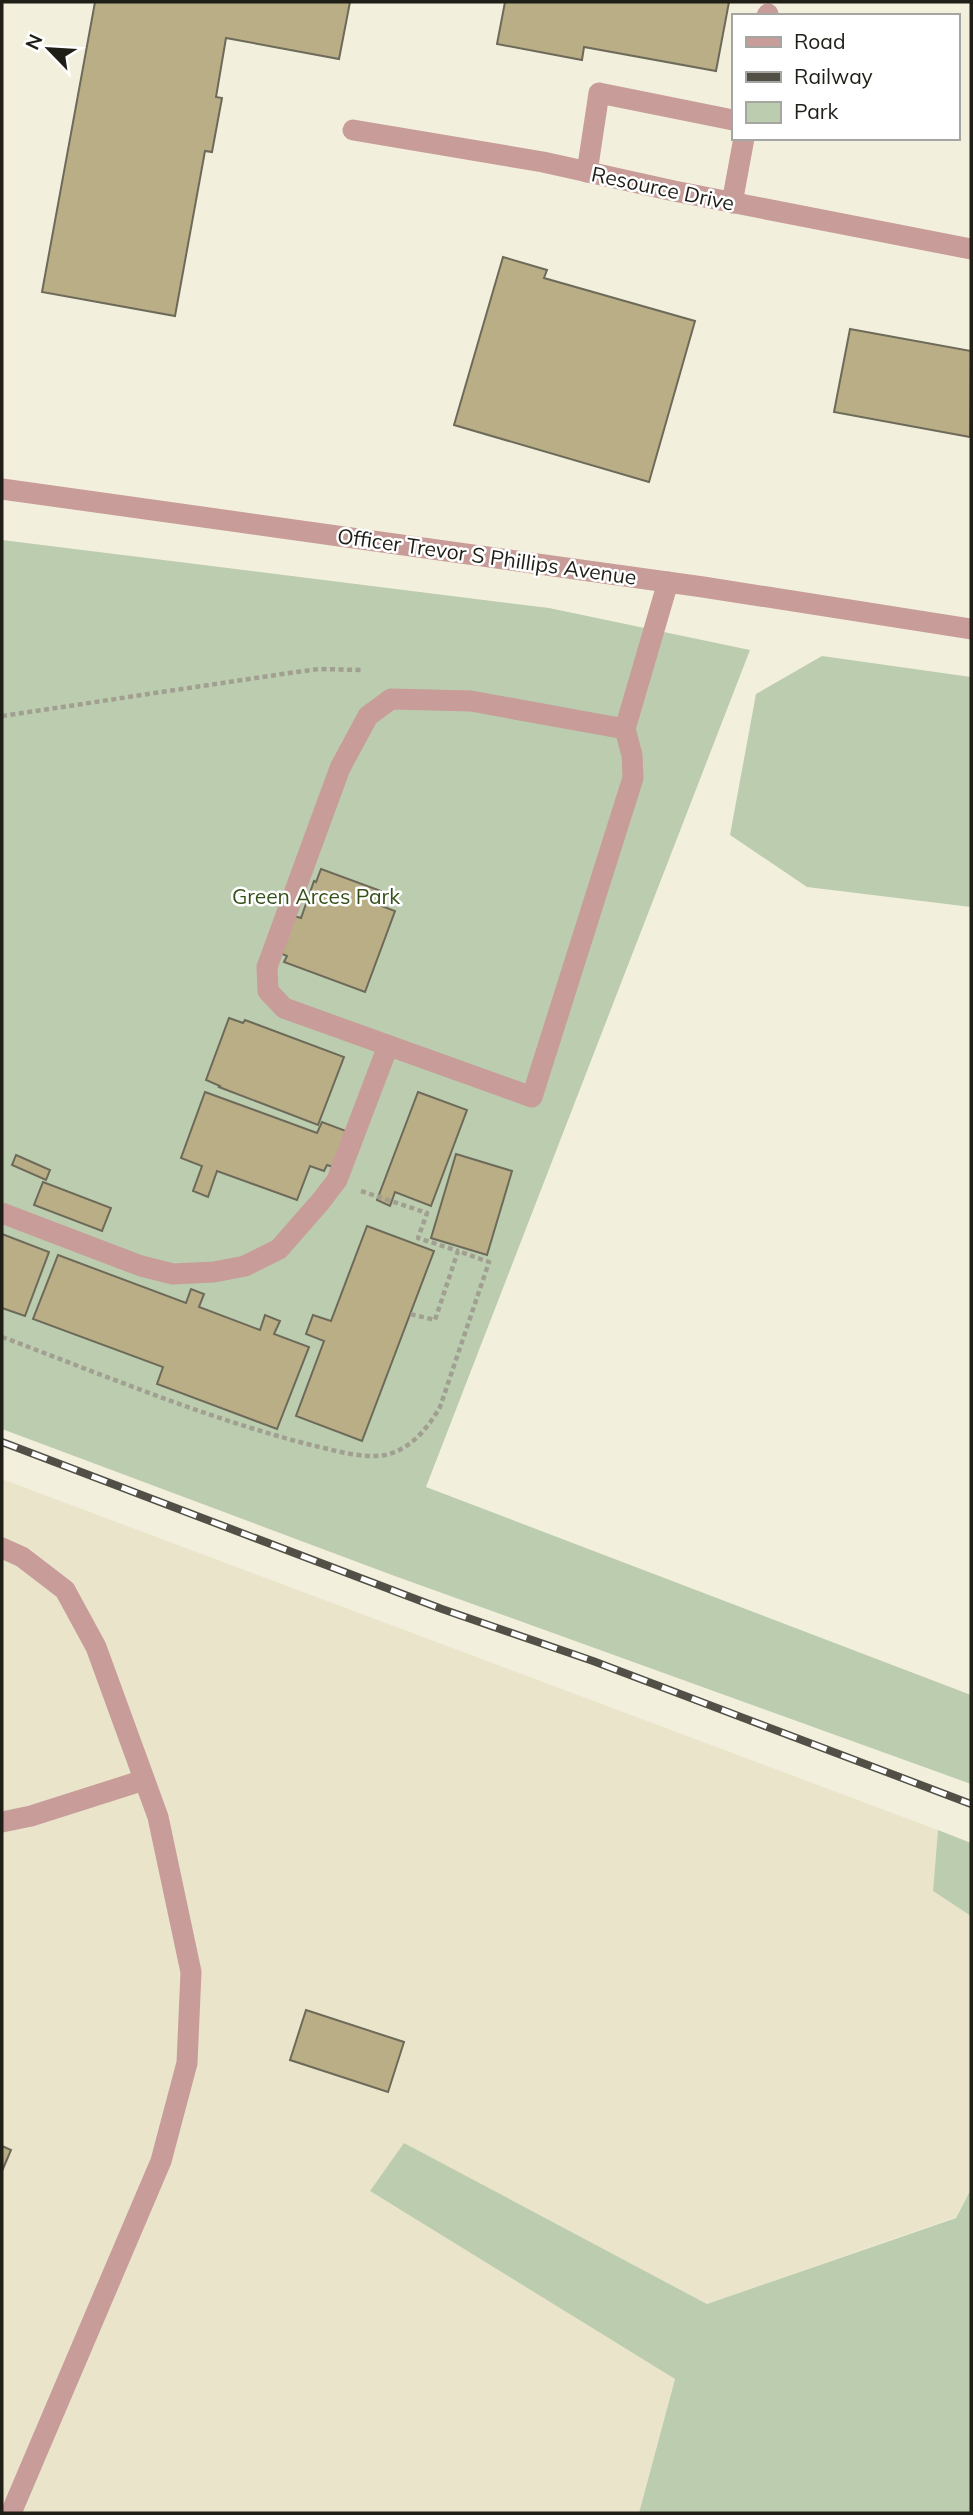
<svg xmlns="http://www.w3.org/2000/svg" width="973" height="2515" font-family="Mulish,sans-serif">
  <rect width="100%" height="100%" fill="#f3efdd"/>
  <path fill="#eae4cb" d="M2,1479l936,351 -5,61 38,25v273l-15,28 -249,87 -302,-160 -35,47 305,188 -36,134h-637z"/>
  <g fill="#bccdaf">
    <path d="M2,540l547,68 201,42 -324,837 545,208v89l-579,-209 -390,-146z"/>
    <path d="M822,656l149,21v230l-164,-20 -77,-52 26,-141z"/>
    <path d="M938,1830l33,13v73l-38,-25z"/>
    <path d="M404,2143l303,161 249,-86 15,-29v324h-332l36,-134 -305,-188z"/>
  </g>
  <g fill="#b9ae86" stroke="#6d6a5a" stroke-width="2">
    <path d="M95,2h255l-11,57 -113,-21 -10,59 6,1 -10,54 -7,-1 -30,165 -133,-24z"/>
    <path d="M505,2h224l-13,69 -132,-24 -2,13 -85,-16z"/>
    <path d="M503,257l44,13 -3,8 151,43 -46,161 -195,-57z"/>
    <path d="M850,329l121,22 -1,86 -136,-25z"/>
    <path d="M321,869l60,22 -5,13 19,7 -30,81 -81,-30 3,-6 -7,-3 14,-37 7,2 13,-37 2,1z"/>
    <path d="M229,1018l14,5 2,-3 99,37 -26,68 -99,-38 1,-1 -14,-6z"/>
    <path d="M205,1092l112,41 5,-11 24,9 -13,36 -6,-2 -3,6 -14,-5 -13,34 -80,-29 -9,26 -15,-6 9,-25 -21,-8z"/>
    <path d="M418,1092l49,18 -36,96 -36,-14 -5,14 -13,-6z"/>
    <path d="M456,1154l56,17 -25,84 -56,-17z"/>
    <path d="M16,1155l34,15 -4,10 -34,-15z"/>
    <path d="M43,1182l68,26 -9,23 -68,-26z"/>
    <path d="M367,1226l67,25 -72,190 -66,-25 28,-75 -18,-7 7,-19 18,6z"/>
    <path d="M2,1234l47,18 -24,64 -23,-8z"/>
    <path d="M58,1255l128,48 5,-14 13,5 -5,13 61,23 5,-15 15,6 -6,13 35,13 -32,82 -120,-45 6,-17 -130,-48z"/>
    <path d="M306,2010l98,32 -16,50 -98,-32z"/>
    <path d="M2,2146l9,4 -9,21z"/>
  </g>
  <g fill="none" stroke-linecap="round" stroke-linejoin="round">
    <g stroke="#a19f91" stroke-width="4.5" stroke-dasharray="5 3.5" stroke-linecap="butt">
      <path d="M2,716l280,-42 37,-5 43,1"/>
      <path d="M361,1191l66,22 -9,25 40,13"/>
      <path d="M2,1337c102,38 203,81 309,108 23,5 50,14 74,10 25,-5 43,-27 55,-48l49,-145 -31,-11 -23,69 -25,-6"/>
    </g>
    <g stroke="#c79c99" stroke-width="21">
      <path d="M767,16l1,-2"/>
      <path d="M353,130l190,32 131,29 297,58"/>
      <path d="M587,172l12,-79 134,27"/>
      <path d="M732,203l12,-65"/>
      <path d="M2,489l701,98 268,42"/>
      <path d="M625,729l-154,-28 -80,-2 -23,17 -28,52 -73,199 1,24 16,17 248,89 101,-319 -1,-23 -7,-26 43,-147"/>
      <path d="M2,1213l139,53 32,8 41,-2 31,-6 34,-17 42,-48 16,-21 51,-134"/>
      <path d="M2,1548l20,9 43,33 31,57 62,170 33,155 -4,91 -26,98 -150,352"/>
      <path d="M2,1822l29,-6 113,-36"/>
    </g>
    <g stroke="#525046" stroke-width="8">
      <path id="rail" d="M2,1442l440,167 151,52 378,143"/>
    </g>
    <use href="#rail" stroke="#fff" stroke-width="5" stroke-dasharray="16" stroke-linecap="butt"/>
  </g>
  <g text-anchor="middle" dominant-baseline="central" stroke-width="5" stroke-linejoin="round" paint-order="stroke">
    <g font-size="21" fill="#1f1e17" stroke="#fff">
      <text transform="translate(663 188) rotate(12)">Resource Drive</text>
      <text transform="translate(487 556) rotate(8)">Officer Trevor S Phillips Avenue</text>
    </g>
    <g font-size="21" fill="#36501a" stroke="#fff">
      <text x="316" y="896">Green Arces Park</text>
    </g>
  </g>
  <rect width="973" height="2515" fill="none" stroke="#1f1e17" stroke-width="7"/>
  <rect x="732" y="14" width="228" height="126" fill="#ffffff" stroke="#a5a5a2" stroke-width="2"/>
  <rect x="746" y="37" width="35" height="10" fill="#c79c99" stroke="#a5a5a2" stroke-width="2"/>
  <text x="794" y="49" font-size="21" fill="#1f1e17">Road</text>
  <rect x="746" y="72" width="35" height="10" fill="#525046" stroke="#a5a5a2" stroke-width="2"/>
  <text x="794" y="84" font-size="21" fill="#1f1e17">Railway</text>
  <rect x="746" y="102" width="35" height="21" fill="#bccdaf" stroke="#a5a5a2" stroke-width="2"/>
  <text x="794" y="119" font-size="21" fill="#1f1e17">Park</text>
  <g transform="translate(49 49) rotate(295)" stroke="#ffffff" stroke-width="5" paint-order="stroke">
  <path d="M0-5L12 26L0 18L-12 26Z" fill="#1f1e17"/>
  <text y="-10" font-size="19" font-weight="bold" text-anchor="middle" fill="#1f1e17">N</text>
  </g>
</svg>
